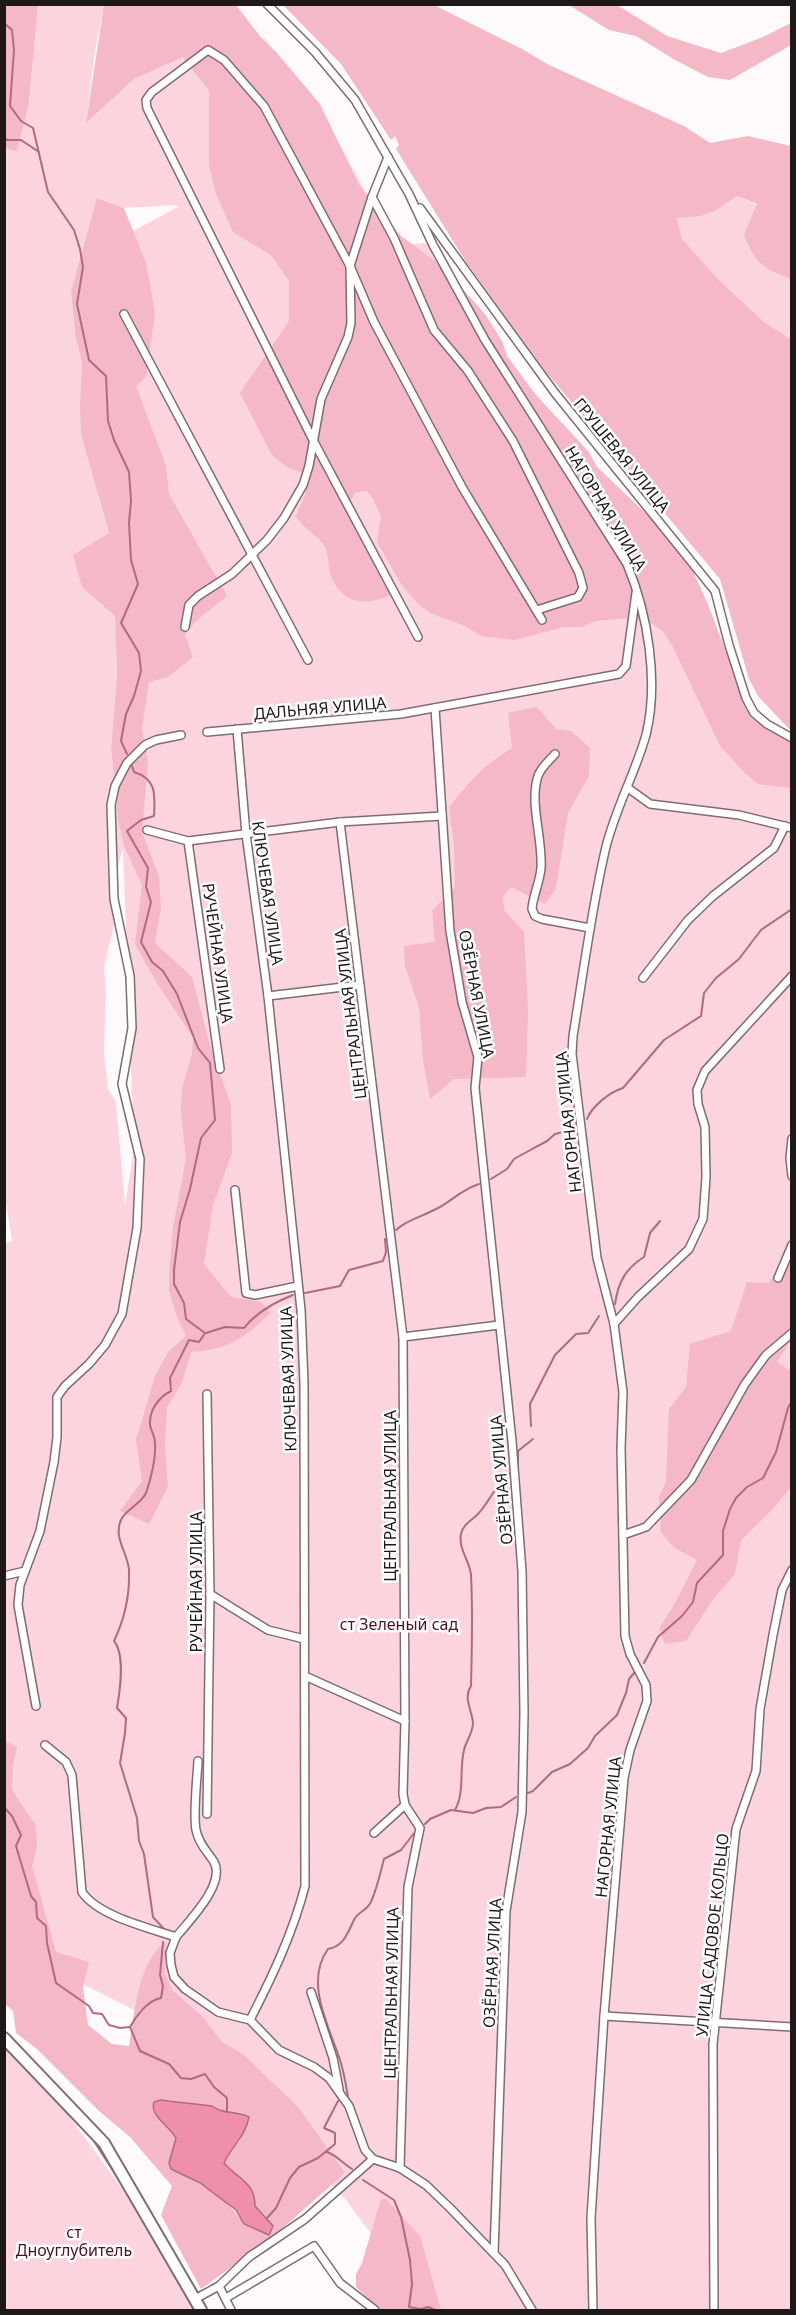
<svg xmlns="http://www.w3.org/2000/svg" width="796" height="2315" font-family="'Noto Sans',sans-serif">
  <rect width="100%" height="100%" fill="#fefafb"/>
  <g fill="#fcd4dd" fill-rule="evenodd">
    <path d="M38,5h66l-9,46 -9,72 48,-44 49,-22 9,10 17,-13 55,-16 59,76 72,132 31,-3 87,151 226,328 52,20v1568h-363l-82,-110 -143,-155 -173,-88 -26,-72v-641l8,-3 -7,-45v-1048l12,2 12,-48zM98,198l26,10 50,-3 4,2 -65,35 15,159 -5,440 -5,-20 -7,-74 6,-72 -2,-60 -33,-28 27,-54 -10,-34 -19,-98 2,-38 -7,-29 -4,-42zM123,848l11,301 -9,57 -9,-104 -8,-13 -4,-36 2,-62 -2,-24 10,-42 3,-56z"/>
    <path d="M737,196l20,9 19,68 15,6v60l-26,-16 -46,-43 -37,-41 -5,-22c28,-1 37,-5 60,-21z"/>
    <path d="M4,2040l46,50 103,141 45,79h-193z"/>
  </g>
  <g fill="#f4b8c7" fill-rule="evenodd">
    <path d="M4,5h34l-9,97 -12,49 -12,-3z"/>
    <path d="M104,5h132l27,35 14,13 43,51 39,81 42,51 42,31 42,47 17,27 5,15 29,39 53,57 8,15 59,56 34,42 17,37 38,99 23,27 23,14v46l-33,-4 -13,-11 -25,-27 -47,-99 -11,-17 -14,-8 -18,-4 -34,3 -15,6h-18l-48,13 -34,-4 -16,-10 -33,-12 -13,-9 -18,-21 -24,-42 4,-25 -7,-17 -7,-9 -11,1 -10,16 45,87c-24,10 -45,11 -59,-16 -4,-10 -3,-23 -7,-32 -5,-10 -22,-18 -29,-31l10,-24 -3,-19 -16,-6 -15,-12 -32,-62 49,-72v-40l-18,-26 -38,-23 -17,-38 -7,-29v-74l-26,-34 -49,22 -48,44z"/>
    <path d="M283,5h151l88,44 27,16 135,61 26,17 38,-7 43,10v133c-27,-10 -37,-17 -47,-44l13,-31 -20,-8 -22,15 -15,5 -23,2 5,21 37,41 46,43 26,16v392l-33,-35 -9,-17 -29,-100 -173,-206 -81,-111 -70,-113 3,-4 -4,-9 -4,4 -50,-76z"/>
    <path d="M569,5h48l50,31 54,17 42,-16 28,-14v22l-61,35 -22,-3 -31,-16 -41,-25 -27,-6z"/>
    <path d="M97,198l27,10 22,55 9,50 -9,64 -10,9 30,80 3,28 58,102c-15,13 -31,22 -42,39l8,22 -25,20 -19,5 -7,46 6,35 -6,69 17,44 2,31 -6,36 37,34 18,68 21,60 1,48 -19,52 -9,59 27,33 30,5 10,11c-29,26 -41,36 -80,39l-9,30 -15,25 -2,39 3,41 -19,37 -29,-13 22,-30 -6,-41 19,-64 13,-24 18,-16 -9,-19 -8,-26v-17l4,-47 13,-68 -5,-46 1,-24 10,-35 1,-17 -35,-52 -23,-41 7,-59 -18,-39 -6,-25 -7,-74 6,-72 -2,-59 -33,-29 -9,-32 36,-22 -28,-99 -1,-33 2,-38 -7,-29 -4,-42z"/>
    <path d="M537,707l19,22 15,2 19,17 -1,28 -21,37 -12,75 -11,16 -34,-17 -8,10 1,13 20,22 4,78 -2,67 -72,2 -24,20 -7,-39 -4,-53 -14,-41 -1,-20 31,-4 -3,-31 23,-24 -1,-42 -5,-38c19,-23 36,-44 63,-59l-4,-35z"/>
    <path d="M791,1248v92l-14,22 14,9v116l-18,22 -32,31 -6,34 -21,24 -28,43 -21,3 -6,-15 16,-26 22,-43 -24,-13 -12,-15 -2,-35 7,-15 3,-73 17,-22 4,-43 41,-13 16,-49 22,1z"/>
    <path d="M5,1742l5,1 7,4 -4,18 -1,23 5,10 18,26 2,21 -5,21 24,86 33,10 -6,25 5,38 24,19 17,2c5,-30 9,-86 37,-104l-1,31 7,17 29,25 21,27 22,13 55,53 46,65 -69,61 -75,55 -40,-74 11,-29 -42,-49 -31,-26 -62,-62 -21,-16 -3,-22 -8,-7zM168,2100l44,6 6,5 25,2 -3,28 -10,9 -6,13 21,18 10,25 12,12 -23,6c-17,-27 -45,-41 -73,-55l-2,-6 7,-25 -3,-7 -18,-17z"/>
    <path d="M381,2199h5l34,37 21,74h-61l-24,-23v-13l6,-11z"/>
  </g>
  <path fill="#ef8faa" stroke="#b16b7e" stroke-width="1.5" d="M160,2100l52,6c11,9 25,4 37,11 -4,21 -17,28 -25,46 14,16 31,19 31,43l18,20 -4,9 -25,-11 -8,-14 -36,-27 -29,-14 -2,-6 7,-25c-6,-12 -27,-22 -22,-36z"/>
  <g fill="none" stroke-linecap="round" stroke-linejoin="round">
    <g stroke="#b16b7e" stroke-width="2">
      <path d="M4,23l8,7 2,20 -4,56 11,15 12,7 15,64 26,38 6,19 3,18 -6,37 12,56 17,16 2,45 6,19 15,32 2,29 -2,22 2,37 7,24 -17,39 18,30 2,18 -7,25 -8,18 -5,27 6,13"/>
      <path d="M4,137l3,3h14l18,12"/>
      <path d="M132,766l2,6c23,7 21,23 20,44l-13,4 -14,11 21,37 -2,19 5,15 -10,40 11,20 11,9 14,23 21,54 12,15 5,57 -14,18 -11,51 -10,33 -6,48v14l10,19 2,16 19,14 -6,9 -10,-2 -19,38 1,13c-12,6 -22,19 -21,34 1,6 5,11 5,18 1,15 -4,36 -9,50 -5,11 -20,16 -25,27 -8,18 7,33 8,50 1,26 -4,48 -15,71 11,13 6,50 3,67l9,10 -1,15 -5,30 17,55 2,23 5,13 9,63 11,12"/>
      <path d="M587,1119c5,-13 23,-27 36,-31l41,-48 37,-24 3,-23 12,-15 23,-19 22,-29 31,-21"/>
      <path d="M491,1179l16,-10 7,-10 9,-5 24,-13 8,-7 21,-5"/>
      <path d="M396,1230c10,-10 25,-13 38,-20 16,-7 26,-20 45,-26"/>
      <path d="M305,1293l35,-7 9,-16 34,-9 3,-9 -1,-13"/>
      <path d="M615,1304c3,-21 10,-35 29,-47l6,-24 10,-12"/>
      <path d="M206,1333l19,-6 19,1c12,-15 31,-26 49,-33"/>
      <path d="M531,1426l-1,-22 25,-49 21,-21 12,-1 11,-17"/>
      <path d="M518,1470v-19l15,-12"/>
      <path d="M644,1663l14,-26 24,-21 11,-14 4,-19 26,-28v-24l7,-22 6,-11 11,-11 16,-9 13,-26 12,-44 4,-7"/>
      <path d="M528,1793l5,-2 19,-19 18,-8 18,-16 7,-12 22,-21 9,-22 3,-14 6,-7"/>
      <path d="M4,1807l8,9 9,19 -5,11 15,50 5,6 1,16 9,8 1,17 9,40 33,23 4,7 9,1 7,11 11,3 10,-1"/>
      <path d="M455,1810c10,-18 4,-40 9,-60 2,-9 9,-17 9,-27 -1,-13 -10,-25 -2,-37 1,-37 2,-74 0,-111 -1,-14 -13,-26 -10,-41 2,-10 11,-14 17,-20 12,-13 18,-30 32,-41"/>
      <path d="M425,1824l5,-5 21,-9 22,3 13,-5 15,-1 15,-10"/>
      <path d="M163,1942l-3,33 3,11 -2,12c-13,2 -25,18 -31,29l10,24 29,13 12,14 10,1 14,-5 9,13 13,11v14"/>
      <path d="M4,2047l16,15"/>
      <path d="M348,2097c-2,-12 -4,-25 -8,-37 -11,-34 -36,-78 -12,-111 17,-3 20,-18 27,-31 4,-6 10,-7 14,-13 6,-8 12,-35 15,-46l17,-9 14,-18"/>
      <path d="M92,2138l36,56"/>
      <path d="M327,2152c11,4 15,11 25,17"/>
      <path d="M363,2180l31,20 7,17 9,43 2,24 -3,23 12,2 7,-2 7,3"/>
      <path d="M267,2218l9,-10 14,-30 9,-11 19,-9 17,-14v-11l-11,-5 14,-27"/>
      <path d="M187,2297l7,13"/>
    </g>
    <g stroke="#7f6c71" stroke-width="10">
      <g id="street">
        <path d="M267,4l48,48 40,48 54,94 24,51 52,95 142,224c21,50 32,118 19,171 -11,39 -32,76 -41,116 -14,61 -22,124 -32,185l-1,18 25,204 17,66 9,68 -2,56 4,188 5,18 16,31 1,16 -17,49 -6,28 -20,238 -13,202 2,92"/>
        <path d="M372,197l22,41 40,92 34,41 45,70 66,132 4,15 -5,9 -41,13"/>
        <path d="M420,208l135,185 160,198 14,54 17,53 8,15 13,11 25,14"/>
        <path d="M124,314l184,346"/>
        <path d="M185,627l4,-22 9,-9 34,-22 35,-34 17,-22 19,-33 6,-19 12,-67 27,-62 3,-14 -1,-57 22,-69 16,-40"/>
        <path d="M418,637l-105,-197 -166,-332 -1,-8 6,-8 56,-42 16,10 40,46 86,160 24,56 88,165 80,133"/>
        <path d="M435,708l15,223 12,71 16,55 -3,31 37,353 10,130 2,142 -2,99 -16,99 -12,342"/>
        <path d="M237,729l9,105 22,162 33,314 3,73 1,503c-12,47 -33,91 -55,134"/>
        <path d="M207,732l194,-18 218,-40 7,-8 10,-73"/>
        <path d="M555,754c-5,6 -14,13 -17,22 -9,27 5,63 3,92 -1,14 -8,27 -9,41l3,7 7,3 48,9"/>
        <path d="M628,788l22,16 89,11 53,13"/>
        <path d="M340,822l63,515 2,384 -2,73 2,11 15,23 -12,59 -8,281"/>
        <path d="M147,830l41,11 152,-19 102,-6"/>
        <path d="M188,841l32,228"/>
        <path d="M643,978l45,-58 25,-24 61,-48 11,-22"/>
        <path d="M268,996l92,-11"/>
        <path d="M792,1139l-2,19 2,18"/>
        <path d="M235,1190l11,103 9,2 43,-9"/>
        <path d="M778,1278l14,-33"/>
        <path d="M614,1324l24,-27 51,-48 14,-30 3,-42 -1,-50 -7,-23 -1,-14 8,-19 87,-95"/>
        <path d="M403,1337l96,-12"/>
        <path d="M623,1535l23,-8 45,-47 54,-96 21,-29 26,-22"/>
        <path d="M4,1576l21,-5"/>
        <path d="M210,1594l58,36 36,9"/>
        <path d="M305,1676l100,45"/>
        <path d="M36,1706l-18,-101 2,-20 20,-54 14,-69 3,-25v-40l8,-11 24,-22 16,-19 17,-31 15,-86 3,-69 -18,-75 10,-56 -2,-52 -16,-77 -3,-94 4,-19 12,-23 18,-18 11,-5 25,-5"/>
        <path d="M45,1745l21,17 6,13 10,117c16,24 67,36 94,45l-6,16 1,12 3,12 11,12 33,23 32,8 29,30 35,17 15,11 20,28 16,44 8,9 27,9 26,17 24,23 55,57 27,45"/>
        <path d="M207,1814l3,-220 -3,-200"/>
        <path d="M374,1833l31,-28"/>
        <path d="M176,1937c13,-16 50,-53 38,-75 -7,-11 -15,-18 -18,-32 -3,-17 1,-50 2,-69"/>
        <path d="M311,1992l22,66 6,31"/>
        <path d="M604,2016l188,11"/>
        <path d="M219,2286l12,24"/>
        <path d="M226,2298l88,-52 26,37 35,27"/>
        <path d="M195,2299l24,-13 30,-29 56,-38 68,-60"/>
        <path d="M714,2310l-1,-266 23,-215 20,-58 4,-62 13,-74 9,-45 10,-20"/>
      </g>
    </g>
    <g stroke="#7f6c71" stroke-width="14">
      <path id="secondary" d="M4,2038l100,105 97,167"/>
    </g>
    <use href="#street" stroke="#fff" stroke-width="7"/>
    <use href="#secondary" stroke="#fff" stroke-width="10"/>
  </g>
  <g text-anchor="middle" dominant-baseline="central" stroke-width="5" stroke-linejoin="round" paint-order="stroke">
    <g font-size="16" fill="#1f1819" stroke="#fff">
      <text transform="translate(622 455) rotate(51)">ГРУШЕВАЯ УЛИЦА</text>
      <text transform="translate(606 508) rotate(59)">НАГОРНАЯ УЛИЦА</text>
      <text transform="translate(320 708) rotate(-5)">ДАЛЬНЯЯ УЛИЦА</text>
      <text transform="translate(268 893) rotate(82)">КЛЮЧЕВАЯ УЛИЦА</text>
      <text transform="translate(218 953) rotate(82)">РУЧЕЙНАЯ УЛИЦА</text>
      <text transform="translate(477 994) rotate(79)">ОЗЁРНАЯ УЛИЦА</text>
      <text transform="translate(350 1014) rotate(-97)">ЦЕНТРАЛЬНАЯ УЛИЦА</text>
      <text transform="translate(568 1122) rotate(-96)">НАГОРНАЯ УЛИЦА</text>
      <text transform="translate(288 1379) rotate(-92)">КЛЮЧЕВАЯ УЛИЦА</text>
      <text transform="translate(501 1480) rotate(-95)">ОЗЁРНАЯ УЛИЦА</text>
      <text transform="translate(390 1496) rotate(-90)">ЦЕНТРАЛЬНАЯ УЛИЦА</text>
      <text transform="translate(196 1582) rotate(-90)">РУЧЕЙНАЯ УЛИЦА</text>
      <text transform="translate(608 1827) rotate(-84)">НАГОРНАЯ УЛИЦА</text>
      <text transform="translate(712 1935) rotate(-84)">УЛИЦА САДОВОЕ КОЛЬЦО</text>
      <text transform="translate(492 1963) rotate(-87)">ОЗЁРНАЯ УЛИЦА</text>
      <text transform="translate(391 1993) rotate(-89)">ЦЕНТРАЛЬНАЯ УЛИЦА</text>
    </g>
    <g font-size="16" fill="#4b1126" stroke="#fff">
      <text x="399" y="1624">ст Зеленый сад</text>
      <text x="74" y="2232">ст<tspan x="74" dy="18">Дноуглубитель</tspan></text>
    </g>
  </g>
  <rect width="796" height="2315" fill="none" stroke="#1f1819" stroke-width="12"/>
</svg>
